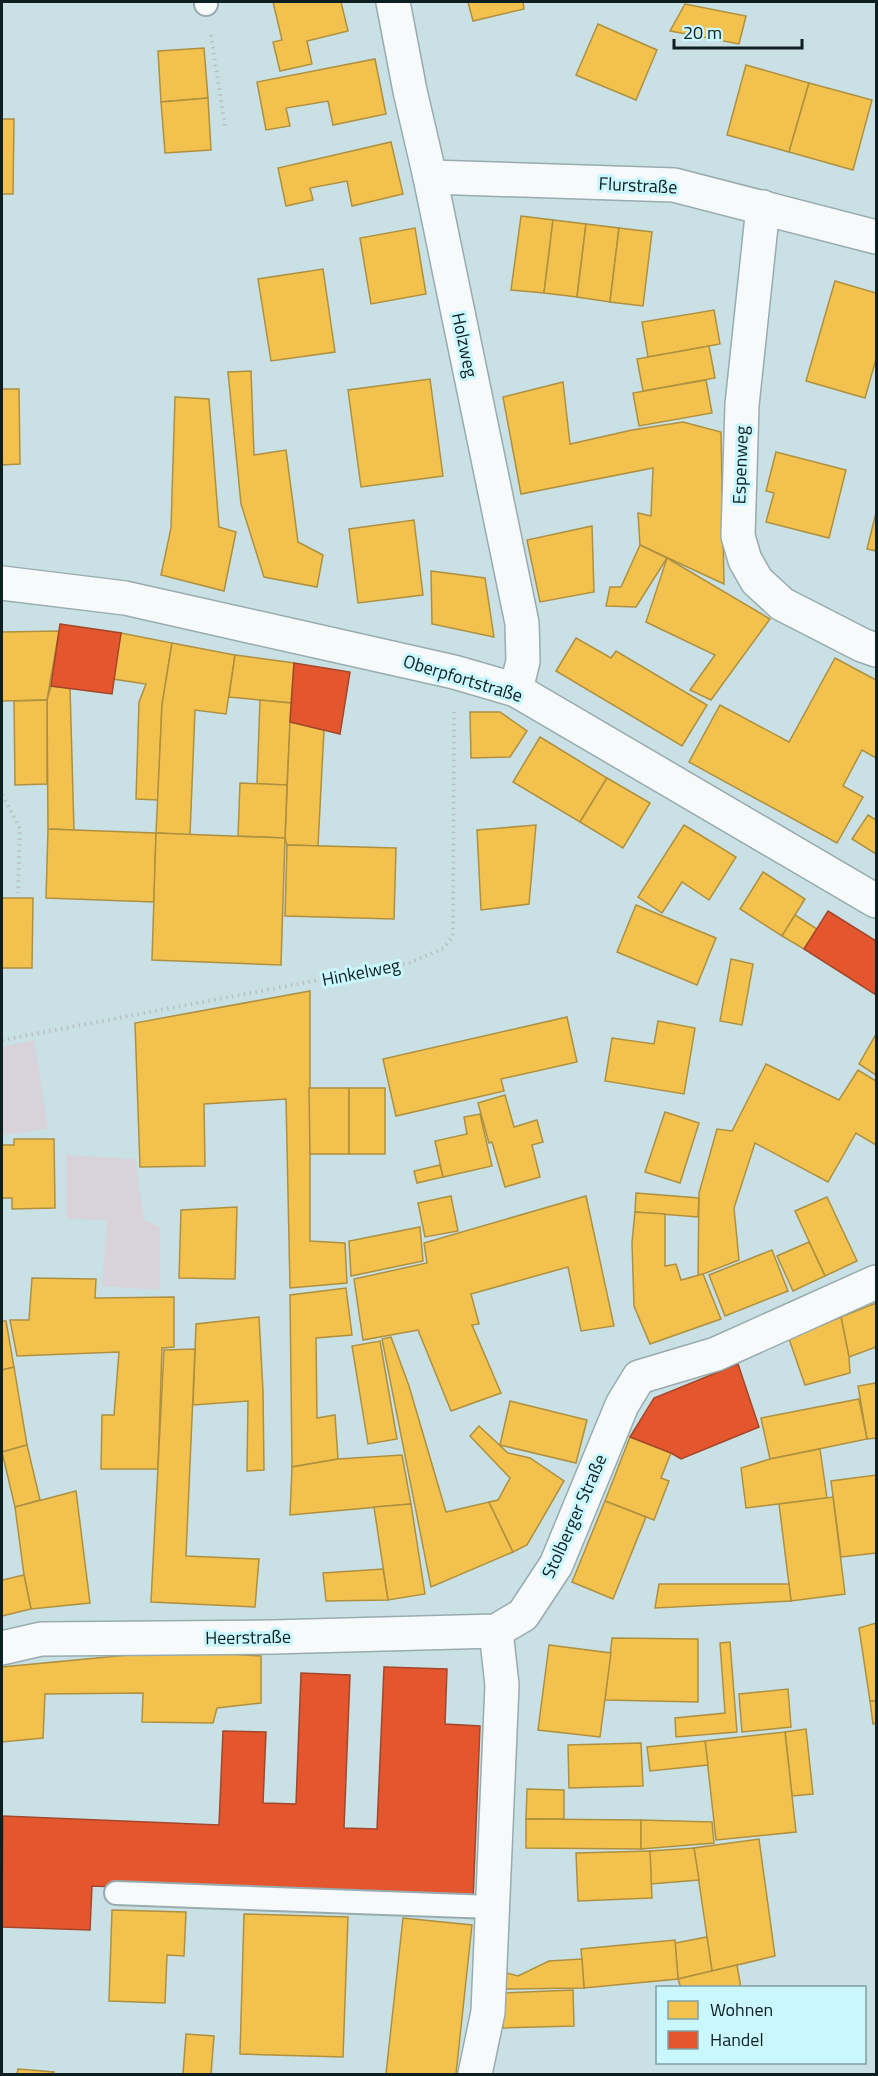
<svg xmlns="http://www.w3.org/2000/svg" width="878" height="2076" font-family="'Titillium Web',sans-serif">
  <rect width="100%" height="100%" fill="#c9e1e4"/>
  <g fill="#d8d2da">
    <path d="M34,1040l14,89 -46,6v-88z"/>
    <path d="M66,1155l69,4 9,61 16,7v63l-58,-4 5,-66 -41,-1z"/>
  </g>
  <g fill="#f2c14e" stroke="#ae9040" stroke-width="1.5">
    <path d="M273,2h68l7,29 -41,10 5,23 -32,7 -7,-29 9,-2z"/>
    <path d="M468,2h55l1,7 -51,12z"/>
    <path d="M685,4l61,12 -7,28 -69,-13z"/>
    <path d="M598,24l59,26 -21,50 -60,-25z"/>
    <path d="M204,48l4,50 -47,4 -3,-51z"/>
    <path d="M375,59l11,55 -53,11 -5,-24 -42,7 4,18 -24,4 -9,-48z"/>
    <path d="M746,65l63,18 -20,69 -62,-17z"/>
    <path d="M809,83l63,17 -19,70 -64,-18z"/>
    <path d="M208,98l3,52 -46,3 -4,-51z"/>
    <path d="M2,119h12l-1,75h-11z"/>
    <path d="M391,142l12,52 -51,12 -5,-25 -37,7 3,12 -27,6 -8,-38z"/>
    <path d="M521,216l32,4 -9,73 -33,-3z"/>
    <path d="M553,220l33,4 -9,73 -33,-4z"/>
    <path d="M586,224l33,4 -9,74 -33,-5z"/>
    <path d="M415,228l11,66 -55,10 -11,-66z"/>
    <path d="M619,228l33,4 -9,74 -33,-4z"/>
    <path d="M323,269l12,83 -64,9 -13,-82z"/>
    <path d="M835,281l41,12v66l-11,39 -59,-17z"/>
    <path d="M714,310l6,34 -72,13 -6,-35z"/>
    <path d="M709,346l6,32 -72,13 -6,-32z"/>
    <path d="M251,371l3,84 32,-5 12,92 25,13 -6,32 -53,-10 -23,-73 -13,-132z"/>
    <path d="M430,379l13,97 -82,11 -13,-97z"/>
    <path d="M706,380l6,33 -73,13 -6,-33z"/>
    <path d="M563,382l7,62 62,-14 51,-8 38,10 3,152 -84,-39 -2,-32 13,3 2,-48 -132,26 -18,-97z"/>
    <path d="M2,389h17l1,75 -18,1z"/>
    <path d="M175,397l34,2 10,128 17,5 -12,59 -63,-16 10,-47z"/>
    <path d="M776,452l70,18 -17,68 -63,-16 8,-29 -8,-2z"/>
    <path d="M876,513v38l-9,-2z"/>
    <path d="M414,520l9,75 -65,8 -9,-74z"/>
    <path d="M592,526l2,66 -54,10 -13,-62z"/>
    <path d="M640,545l27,13 -31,49 -30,-1 4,-19h11z"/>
    <path d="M667,558l103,61 -59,81 -21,-10 25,-35 -69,-33z"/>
    <path d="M431,571l54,7 9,59 -62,-13z"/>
    <path d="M59,631l-12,69 -45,1v-69z"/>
    <path d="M121,633l51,10 -10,62 -4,95 -22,-1 3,-97 7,-18 -33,-5z"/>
    <path d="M576,638l35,20 5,-7 91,54 -25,41 -126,-75z"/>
    <path d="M172,643l63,12 -9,59 -31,-4 -5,125 -34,-2 6,-128z"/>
    <path d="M235,655l59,8 -3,40 -62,-6z"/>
    <path d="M835,658l41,22v78l-14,-8 -19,36 20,11 -26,46 -148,-81 31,-57 69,37z"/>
    <path d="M51,686l19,2 4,142 -26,-1 -1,-129z"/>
    <path d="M47,700v84l-32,1 -1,-84z"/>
    <path d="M260,700l31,3 -4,82 -30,-1z"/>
    <path d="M470,712h30l27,19 -17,26 -39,1z"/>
    <path d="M290,722l34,8 -6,116 -31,-1 -2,-7z"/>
    <path d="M540,737l67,41 -27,44 -67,-40z"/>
    <path d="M607,778l43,25 -27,45 -43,-26z"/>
    <path d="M240,783l47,2 -2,53 -47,-2z"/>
    <path d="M868,815l8,5v34l-24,-15z"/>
    <path d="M536,825l-7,79 -48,6 -4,-80z"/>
    <path d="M684,825l52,32 -27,43 -27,-18 -20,31 -24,-16z"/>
    <path d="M48,829l108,4 -2,69 -108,-4z"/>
    <path d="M156,833l129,5 -4,127 -129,-5z"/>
    <path d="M287,845l109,3 -2,71 -109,-3z"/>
    <path d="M763,872l42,27 -23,37 -42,-27z"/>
    <path d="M2,898h31l-1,70h-30z"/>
    <path d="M636,905l80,33 -19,47 -80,-33z"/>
    <path d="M795,915l22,14 -13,20 -22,-13z"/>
    <path d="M731,959l22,5 -11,61 -22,-4z"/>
    <path d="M310,991v250l35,2 2,40 -57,5 -4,-189 -82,5 1,62 -65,1 -5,-144z"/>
    <path d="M567,1017l10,45 -76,17 3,12 -108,25 -13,-57z"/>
    <path d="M658,1021l37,7 -11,66 -79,-13 7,-43 42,6z"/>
    <path d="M875,1036l1,1v38l-17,-11z"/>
    <path d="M766,1064l73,36 19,-30 18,11v64l-20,-12 -28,49 -73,-39 -21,65 5,52 -41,16 1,-83 18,-64 15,2z"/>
    <path d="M309,1088h40v66h-39z"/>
    <rect x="349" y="1088" width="36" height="66"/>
    <path d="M505,1095l9,32 23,-7 6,22 -11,3 8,32 -35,10 -13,-45 -3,1 -11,-40z"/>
    <path d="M665,1112l34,11 -19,60 -35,-11z"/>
    <path d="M480,1114l12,52 -49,11 -8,-36 32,-7 -3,-17z"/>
    <path d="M14,1139h40l1,69 -43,1v-11h-10v-53h12z"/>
    <path d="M440,1165l3,12 -26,6 -3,-12z"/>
    <path d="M636,1193l63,5 -1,19 -63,-5z"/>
    <path d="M451,1196l7,35 -33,6 -7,-34z"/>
    <path d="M586,1196l28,130 -33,5 -13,-64 -97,27 8,30 -7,1 29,68 -50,18 -33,-81 -55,10 -9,-61 73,-16 -3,-20z"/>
    <path d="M827,1197l30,64 -32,15 -30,-65z"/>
    <path d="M237,1207l-2,72 -56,-1 2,-68z"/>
    <path d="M635,1212l30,2v52l11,-2 5,16 22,-6 18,45 -71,25 -16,-38 -2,-64z"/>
    <path d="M420,1227l3,34 -72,15 -2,-35z"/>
    <path d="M809,1242l16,34 -32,15 -16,-35z"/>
    <path d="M772,1250l16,41 -63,25 -16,-41z"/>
    <path d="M32,1278l64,1 -1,19 79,-1v50l-12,1 -4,121h-57l1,-54h12l5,-63 -102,4 -7,-36h19z"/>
    <path d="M346,1288l6,47 -36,3 1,80 18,-3 3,44 -46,8 -2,-172z"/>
    <path d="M876,1303v44l-27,10 -8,-40z"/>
    <path d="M259,1317l4,74 1,79 -17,1 1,-70 -55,4 3,-81z"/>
    <path d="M841,1317l8,40 1,16 -45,12 -16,-46z"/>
    <path d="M2,1321h4l8,46 -12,3z"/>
    <path d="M391,1337l18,49 37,126 43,-10 24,50 -82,35 -49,-248z"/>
    <path d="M380,1341l17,98 -29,5 -16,-98z"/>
    <path d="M195,1349l-9,207 73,3 -4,48 -104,-5 13,-252z"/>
    <path d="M14,1367l13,78 -25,7v-82z"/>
    <path d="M876,1383v55l-9,1 -9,-53z"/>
    <path d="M859,1399l8,40 -97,20 -9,-41z"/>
    <path d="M510,1401l77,19 -11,43 -76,-18z"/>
    <path d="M479,1426l29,27 22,5 34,23 -37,64 -14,7 -24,-50 9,-2 12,-22 -40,-42z"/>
    <path d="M630,1437l41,16 -10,25 8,3 -15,39 -49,-19z"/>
    <path d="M27,1445l13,55 -25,7 -13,-55z"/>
    <path d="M820,1449l7,49 -81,10 -5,-40 29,-9z"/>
    <path d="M402,1455l9,49 -121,11 2,-48 46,-8z"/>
    <path d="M876,1475v78l-35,4 -10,-76z"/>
    <path d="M76,1491l14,112 -59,6 -7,-34 -9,-68z"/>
    <path d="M833,1497l12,97 -54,7 -12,-97z"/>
    <path d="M605,1501l41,16 -33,82 -41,-17z"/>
    <path d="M411,1504l14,90 -37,6 -14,-93z"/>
    <path d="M383,1569l5,31 -62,1 -3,-28z"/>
    <path d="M24,1575l7,34 -29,7v-36z"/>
    <path d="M659,1584h130l2,17 -136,7z"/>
    <path d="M876,1623v78h-6l-11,-73z"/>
    <path d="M612,1638l86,1v63l-93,-2z"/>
    <path d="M730,1642l7,90 -61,5 -1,-19 50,-5 -5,-70z"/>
    <path d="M549,1645l62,8 -11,84 -62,-7z"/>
    <path d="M214,1653l47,3v47l-44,5 -4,15 -71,-1 1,-29 -98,1 -2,44 -41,4v-75l137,-13z"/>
    <path d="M788,1689l3,38 -49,5 -3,-38z"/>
    <path d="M870,1701h6v22l-3,1z"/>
    <path d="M806,1729l7,65 -21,2 -7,-64z"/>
    <path d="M785,1732l11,100 -80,8 -11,-99z"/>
    <path d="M705,1741l3,24 -58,6 -3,-24z"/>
    <path d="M641,1743l2,43 -74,2 -1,-43z"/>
    <path d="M527,1789l37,1v29h-38z"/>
    <path d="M526,1819l115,1v29l-115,-1z"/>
    <path d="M641,1820l71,2 2,21 -73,6z"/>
    <path d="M759,1839l16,117 -63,15 -18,-123z"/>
    <path d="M694,1848l5,32 -48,4 -1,-33z"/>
    <path d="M650,1851l2,47 -74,3 -2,-48z"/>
    <path d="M112,1910l74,2 -2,44 -17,-1 -2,48 -56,-2z"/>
    <path d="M244,1914l104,3 -5,140 -103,-3z"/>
    <path d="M403,1918l69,7 -16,149h-70z"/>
    <path d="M707,1937l5,34 -34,8 -3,-36z"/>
    <path d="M675,1940l3,39 -94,9 -3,-39z"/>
    <path d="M582,1959l2,29 -81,1v-17l15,4 31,-15z"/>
    <path d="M737,1965l4,23h-60l-3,-9z"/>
    <path d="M573,1990l1,36 -71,2 -1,-35z"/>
    <path d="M186,2034l28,2 -3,38h-28z"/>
    <path d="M18,2069l36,3 -1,2h-36z"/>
  </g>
  <g fill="#e4572e" stroke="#a4462a" stroke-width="1.5">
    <path d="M60,624l61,9 -9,61 -61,-8z"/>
    <path d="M294,663l56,9 -10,62 -50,-12z"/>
    <path d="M828,911l48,30v54l-72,-46z"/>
    <path d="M738,1364l21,63 -78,32 -10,-6 -41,-16 24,-39z"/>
    <path d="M384,1667l63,2 -2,55 35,2 -7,175 -381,-15 -2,44 -88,-3 1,-111 216,9 4,-94 43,1 -3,71 33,1 5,-131 49,2 -6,153 33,1z"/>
  </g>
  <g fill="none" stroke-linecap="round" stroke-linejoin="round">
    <g stroke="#98abae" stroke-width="26">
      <g id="lane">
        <path d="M206,2v2"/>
        <path d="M116,1893l376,14"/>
      </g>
    </g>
    <g stroke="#98abae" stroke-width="36">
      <g id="street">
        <path d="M430,177l244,8 202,52"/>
        <path d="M763,207l-21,198 -4,131 7,24 12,21 25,23 80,41 14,5"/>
        <path d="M2,1648l39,-9 231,-2 224,-6 27,-16 33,-50 66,-160 17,-28 77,-23 160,-72"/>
        <path d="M475,2074l13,-62 14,-327 -6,-54"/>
      </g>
    </g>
    <g stroke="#98abae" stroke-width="36">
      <g id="secondary">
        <path d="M393,2l17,89 20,86 92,446 1,38 -7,29"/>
        <path d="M2,583l123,15 329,74 62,18 360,211"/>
      </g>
    </g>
    <g stroke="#b8c0c1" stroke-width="4" stroke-dasharray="1.5 4.5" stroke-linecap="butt">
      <path d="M211,35l14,91"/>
      <path d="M2,795l18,33 -2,65"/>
      <path d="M2,1040l407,-77 35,-15 9,-12 1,-224"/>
    </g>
    <use href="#lane" stroke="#f7fafb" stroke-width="22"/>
    <use href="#street" stroke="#f7fafb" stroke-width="33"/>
    <use href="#secondary" stroke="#f7fafb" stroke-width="33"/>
  </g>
  <g text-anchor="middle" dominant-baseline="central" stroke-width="6" stroke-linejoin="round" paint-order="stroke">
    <g font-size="18" fill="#0e1f21" stroke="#caf6fd">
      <text transform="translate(638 185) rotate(3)">Flurstraße</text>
      <text transform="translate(465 345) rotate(78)">Holzweg</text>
      <text transform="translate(740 465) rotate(-88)">Espenweg</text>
      <text transform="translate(463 678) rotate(17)">Oberpfortstraße</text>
      <text transform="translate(361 972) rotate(-11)">Hinkelweg</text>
      <text transform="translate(574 1516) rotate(-66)">Stolberger Straße</text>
      <text transform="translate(248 1637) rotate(-1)">Heerstraße</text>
    </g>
  </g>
  <rect width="878" height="2076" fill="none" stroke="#0e1f21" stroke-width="6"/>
  <rect x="656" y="1986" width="210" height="78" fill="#caf6fd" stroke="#7fa0a5" stroke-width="1.5"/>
  <rect x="668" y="2001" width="30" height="18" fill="#f2c14e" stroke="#7fa0a5" stroke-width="1.5"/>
  <text x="710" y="2016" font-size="18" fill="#0e1f21">Wohnen</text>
  <rect x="668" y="2031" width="30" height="18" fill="#e4572e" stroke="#7fa0a5" stroke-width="1.5"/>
  <text x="710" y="2046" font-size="18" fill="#0e1f21">Handel</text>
  <path d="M674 39v9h128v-9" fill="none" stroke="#0e1f21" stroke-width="3"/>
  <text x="683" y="39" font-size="18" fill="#0e1f21" stroke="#caf6fd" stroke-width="4.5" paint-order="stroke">20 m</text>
</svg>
